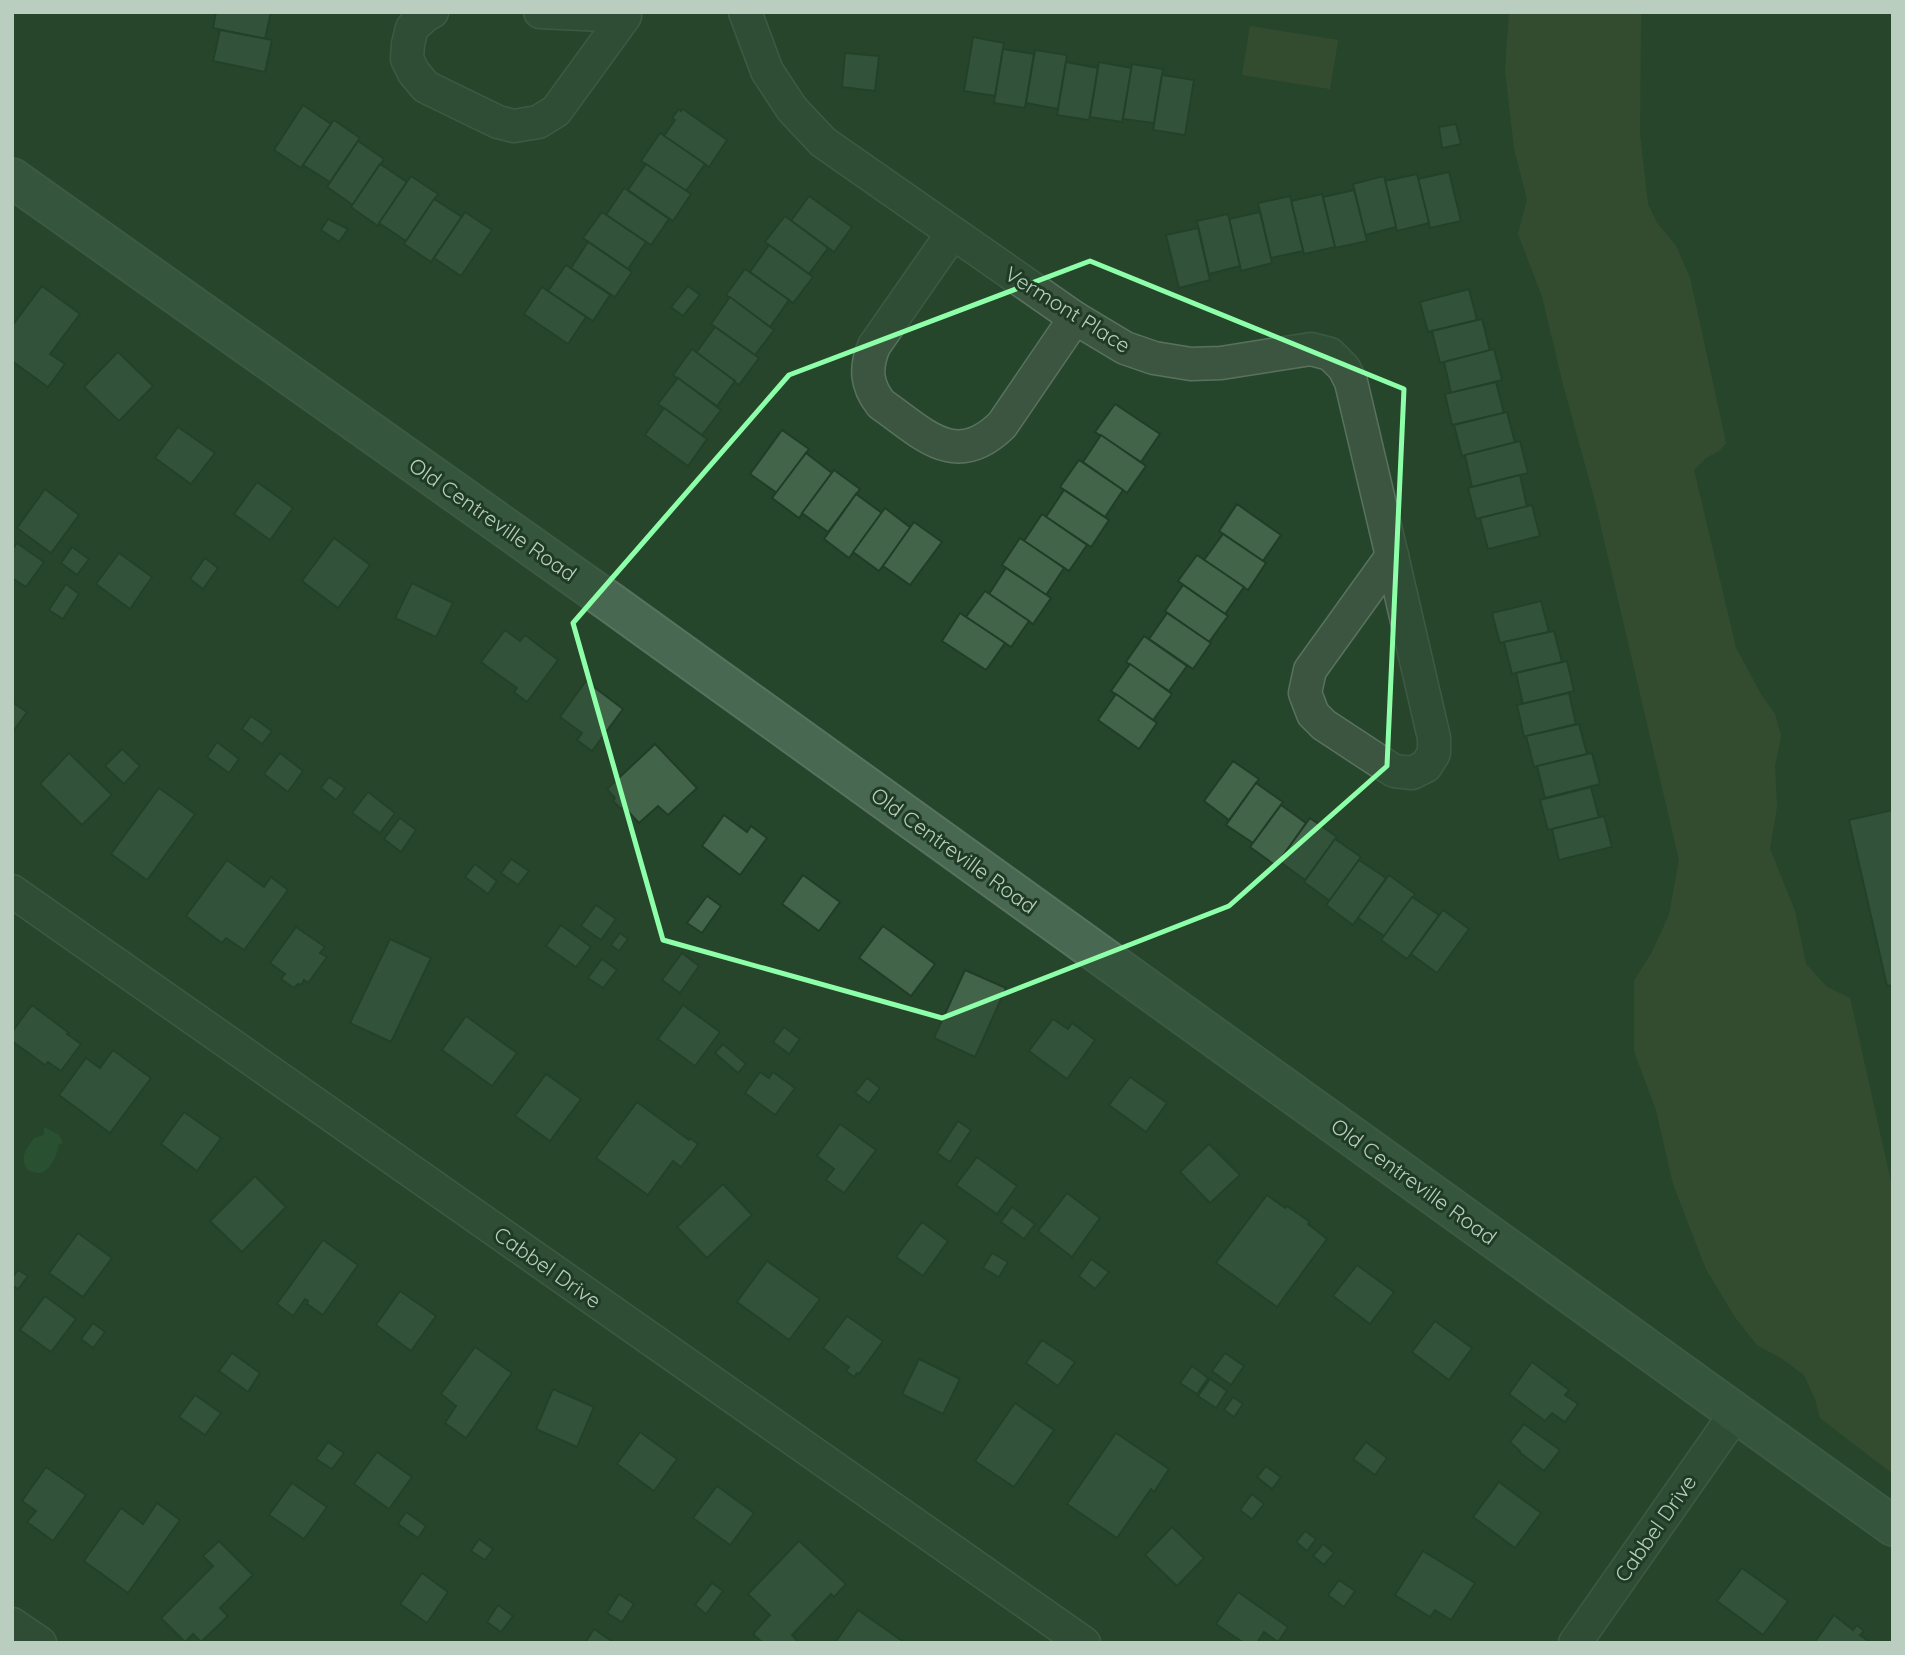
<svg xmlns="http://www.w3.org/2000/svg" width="1905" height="1655" font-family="Quicksand,sans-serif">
  <rect width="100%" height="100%" fill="#26462c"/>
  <g fill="#445635">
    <path d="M1509,12h132l-1,123 8,69 9,19 19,23 14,32 36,165 -7,8 -13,7 -12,12 42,178 26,48 13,18 6,22 -6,30 2,40 -7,43 25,62 11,53 21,23 23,11 43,193v283l-73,-56 -5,-19 -11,-24 -23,-17 -24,-13 -22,-28 -29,-48 -33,-85 -17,-74 -22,-59v-70l17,-27 18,-39 10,-55 -84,-359 -32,-117 -21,-88 -24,-62 9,-35 -13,-51 -9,-78z"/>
    <path d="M1250,26l88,14 -8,49 -88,-14z"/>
  </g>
  <path fill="#2e6139" d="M44,1127l15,8 4,8 -5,2c0,9 -8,27 -19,28 -2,0 -9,-2 -11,-3 -9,-14 -2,-19 6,-32l10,-3z"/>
  <g fill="#426549" stroke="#213d27" stroke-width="2">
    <path d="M216,12h55l-6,27 -52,-11z"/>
    <path d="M220,30l52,10 -7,32 -52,-11z"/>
    <path d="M973,37l31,6 -9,53 -31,-5z"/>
    <path d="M1003,49l31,5 -9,54 -31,-5z"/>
    <path d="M1035,50l32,5 -9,54 -32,-6z"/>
    <path d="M845,53l34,3 -4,35 -33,-4z"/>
    <path d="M1066,62l32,6 -9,52 -32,-5z"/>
    <path d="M1099,62l33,6 -10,54 -32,-5z"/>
    <path d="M1132,64l31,5 -9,54 -31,-4z"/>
    <path d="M1162,75l32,5 -9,55 -32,-5z"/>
    <path d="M303,105l28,19 -30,44 -27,-18z"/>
    <path d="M679,109l2,2 2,-2 44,31 -18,27 -45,-31 11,-16 -3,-2z"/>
    <path d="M334,120l26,18 -30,44 -27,-17z"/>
    <path d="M1456,124l5,20 -19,4 -3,-21z"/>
    <path d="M660,133l45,31 -19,27 -45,-30z"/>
    <path d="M358,141l26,18 -31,46 -26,-18z"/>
    <path d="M380,164l27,18 -29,44 -27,-19z"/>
    <path d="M646,164l45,30 -18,27 -45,-31z"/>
    <path d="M1449,172l12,49 -31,7 -12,-49z"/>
    <path d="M1417,174l12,49 -32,8 -12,-50z"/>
    <path d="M411,176l27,18 -32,47 -27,-18z"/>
    <path d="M1384,176l12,51 -31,8 -12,-51z"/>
    <path d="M624,188l45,31 -18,26 -45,-30z"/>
    <path d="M1354,190l13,51 -32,7 -12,-51z"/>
    <path d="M1322,194l13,53 -31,7 -13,-53z"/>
    <path d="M809,196l43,31 -18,25 -43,-31z"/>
    <path d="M1290,196l13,55 -32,7 -13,-55z"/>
    <path d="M434,199l28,18 -31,45 -27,-18z"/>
    <path d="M465,212l27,18 -31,46 -27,-18z"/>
    <path d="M602,212l44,30 -18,27 -45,-31z"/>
    <path d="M1260,212l12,51 -31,8 -12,-52z"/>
    <path d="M1228,214l12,52 -31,8 -12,-53z"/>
    <path d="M785,216l43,32 -19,26 -44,-32z"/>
    <path d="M328,219l20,10 -9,13 -18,-12z"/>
    <path d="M1198,228l12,52 -31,8 -13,-53z"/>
    <path d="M588,242l44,30 -17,25 -44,-29z"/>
    <path d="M769,245l44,32 -20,26 -43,-31z"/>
    <path d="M566,265l44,30 -17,26 -45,-30z"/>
    <path d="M745,269l44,31 -19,27 -44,-32z"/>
    <path d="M42,286l38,28 -30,40 15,10 -17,23 -36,-26v-35z"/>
    <path d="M688,286l12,9 -17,21 -12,-9z"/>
    <path d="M542,287l44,30 -18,27 -44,-30z"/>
    <path d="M1469,289l8,31 -49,12 -8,-30z"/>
    <path d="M730,297l44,33 -19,25 -44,-31z"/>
    <path d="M1482,319l8,32 -50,12 -8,-32z"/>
    <path d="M715,327l44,31 -20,27 -43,-32z"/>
    <path d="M692,349l43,32 -18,25 -44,-31z"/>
    <path d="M1494,349l8,31 -51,13 -7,-31z"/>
    <path d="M118,352l35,34 -34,35 -35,-34z"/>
    <path d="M678,378l43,32 -19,25 -44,-31z"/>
    <path d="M1496,382l8,31 -52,12 -7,-31z"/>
    <path d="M1115,404l45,30 -19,28 -46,-30z"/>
    <path d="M664,408l43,31 -19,27 -43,-31z"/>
    <path d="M1507,412l8,31 -53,13 -8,-31z"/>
    <path d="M178,427l37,26 -24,31 -36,-26z"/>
    <path d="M782,430l27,19 -32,44 -27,-19z"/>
    <path d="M1101,435l45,31 -19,27 -44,-31z"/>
    <path d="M1520,441l8,32 -56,14 -7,-32z"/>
    <path d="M806,453l26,20 -33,45 -27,-20z"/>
    <path d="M1079,460l44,30 -18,27 -45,-30z"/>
    <path d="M834,470l26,19 -32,43 -26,-19z"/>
    <path d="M1520,475l7,32 -51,12 -8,-31z"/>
    <path d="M257,482l36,26 -23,32 -36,-26z"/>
    <path d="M45,489l34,26 -28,38 -34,-25z"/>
    <path d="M1064,490l45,30 -18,27 -45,-30z"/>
    <path d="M856,494l26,19 -33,45 -25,-19z"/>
    <path d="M1237,504l44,31 -18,26 -44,-30z"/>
    <path d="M1532,505l8,31 -52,13 -8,-31z"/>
    <path d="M885,508l26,20 -32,43 -26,-19z"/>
    <path d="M1042,514l45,31 -18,26 -45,-30z"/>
    <path d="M914,522l28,20 -32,43 -27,-19z"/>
    <path d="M1223,534l43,29 -18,27 -44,-30z"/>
    <path d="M334,538l36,27 -32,43 -36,-27z"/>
    <path d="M1020,538l44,30 -18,27 -44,-30z"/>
    <path d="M17,543l27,19 -18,25 -14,-9v-28z"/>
    <path d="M72,547l17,12 -12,16 -16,-12z"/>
    <path d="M119,553l33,24 -22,32 -34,-25z"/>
    <path d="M1197,555l47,32 -19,27 -47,-33z"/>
    <path d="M205,558l13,10 -15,21 -13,-10z"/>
    <path d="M1006,568l45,30 -18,26 -44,-30z"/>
    <path d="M412,583l41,20 -17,34 -41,-19z"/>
    <path d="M66,584l13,10 -16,25 -14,-9z"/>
    <path d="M1183,585l45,31 -19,26 -44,-31z"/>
    <path d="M985,591l44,30 -18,26 -45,-30z"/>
    <path d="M1541,601l8,31 -49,11 -8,-30z"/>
    <path d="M960,613l45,30 -19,27 -44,-29z"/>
    <path d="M1167,613l44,30 -18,26 -44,-30z"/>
    <path d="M505,630l15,11 5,-6 33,25 -31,42 -13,-10 3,-4 -36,-26z"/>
    <path d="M1554,631l8,31 -50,12 -8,-32z"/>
    <path d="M1144,636l43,30 -18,25 -43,-29z"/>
    <path d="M1567,661l7,30 -51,13 -7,-31z"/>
    <path d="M1130,664l42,30 -19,26 -42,-29z"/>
    <path d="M586,681l37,28 -31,42 -15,-11 5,-7 -22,-16z"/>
    <path d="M1569,693l7,31 -52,13 -7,-32z"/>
    <path d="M1116,694l41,29 -18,26 -41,-29z"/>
    <path d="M12,702l15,10 -15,21z"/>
    <path d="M251,716l21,15 -10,13 -20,-15z"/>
    <path d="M1579,724l8,30 -53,13 -8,-31z"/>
    <path d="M217,742l22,17 -10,14 -22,-16z"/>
    <path d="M655,744l42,44 -29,27 -10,-9 -19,17 -15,-16 -3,2 -8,-8 2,-3 -8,-9z"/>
    <path d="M122,749l18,17 -16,18 -19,-18z"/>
    <path d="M69,753l43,42 -30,30 -42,-41z"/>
    <path d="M280,753l23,18 -15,21 -24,-18z"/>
    <path d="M1592,753l8,31 -55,14 -8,-32z"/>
    <path d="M1233,761l26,18 -30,41 -25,-19z"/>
    <path d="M329,777l16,11 -9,12 -15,-12z"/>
    <path d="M1256,783l27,19 -30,41 -27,-18z"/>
    <path d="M1591,787l8,31 -51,12 -8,-30z"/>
    <path d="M159,788l36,26 -48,66 -36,-26z"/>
    <path d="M368,792l27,21 -15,20 -28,-20z"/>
    <path d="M1281,805l25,18 -30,43 -26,-19z"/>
    <path d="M1893,810v175l-6,1 -38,-166z"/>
    <path d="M724,815l23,17 4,-6 16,12 -27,37 -38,-29z"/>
    <path d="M1604,816l8,31 -53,13 -7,-31z"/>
    <path d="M400,818l16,12 -15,22 -17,-13z"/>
    <path d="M1310,818l27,19 -32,43 -26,-19z"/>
    <path d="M1335,839l26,18 -31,44 -26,-19z"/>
    <path d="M511,859l18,12 -11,14 -17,-12z"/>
    <path d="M227,860l37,27 7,-10 17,13 -44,60 -18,-12 -4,5 -36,-27z"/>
    <path d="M1359,860l27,18 -33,47 -27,-20z"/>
    <path d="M475,864l22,17 -9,13 -23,-17z"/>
    <path d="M803,875l37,27 -21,29 -37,-27z"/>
    <path d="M1389,875l26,19 -31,42 -26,-18z"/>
    <path d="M707,896l14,10 -19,27 -15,-10z"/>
    <path d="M1412,897l27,18 -32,44 -26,-19z"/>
    <path d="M596,905l20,14 -15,21 -20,-14z"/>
    <path d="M1443,910l26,19 -32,44 -26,-19z"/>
    <path d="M561,925l30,22 -15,20 -30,-21z"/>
    <path d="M883,926l52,38 -24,32 -52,-38z"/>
    <path d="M296,927l29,20 -5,6 7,4 -19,26 -4,-3 -3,5 -3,-1 -4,4 -13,-9 4,-5 -15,-11z"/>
    <path d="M620,933l8,6 -9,12 -8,-6z"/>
    <path d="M390,939l41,19 -40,84 -41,-19z"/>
    <path d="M682,953l17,13 -19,27 -18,-13z"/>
    <path d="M602,959l15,11 -14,18 -15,-10z"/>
    <path d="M965,970l41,18 -31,69 -41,-19z"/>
    <path d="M32,1005l37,28 -2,1 14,10 -20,27 -13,-9 -3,3 -33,-24v-9z"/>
    <path d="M683,1005l37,27 -25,34 -37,-27z"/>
    <path d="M466,1016l51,37 -25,33 -50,-36z"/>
    <path d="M1053,1019l15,10 4,-6 23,17 -28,39 -38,-28z"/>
    <path d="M784,1027l16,12 -11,15 -16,-12z"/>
    <path d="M723,1044l23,20 -8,9 -23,-20z"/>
    <path d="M113,1050l38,28 -41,55 -51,-38 27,-37 14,10z"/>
    <path d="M760,1072l9,6 4,-6 22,16 -20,27 -30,-22z"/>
    <path d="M546,1074l35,25 -31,42 -35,-25z"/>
    <path d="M1130,1077l37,26 -21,29 -37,-27z"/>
    <path d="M867,1078l13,10 -11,15 -14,-10z"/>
    <path d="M637,1102l52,38 1,-2 8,6 -17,23 -8,-6 -25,34 -52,-37z"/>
    <path d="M184,1112l37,26 -24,33 -36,-27z"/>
    <path d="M958,1121l13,9 -21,32 -13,-9z"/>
    <path d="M840,1124l36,26 -32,43 -18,-13 8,-11 -17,-13z"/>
    <path d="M1209,1144l31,31 -30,28 -30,-31z"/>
    <path d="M977,1157l40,29 -20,28 -41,-29z"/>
    <path d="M255,1176l31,31 -44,45 -32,-31z"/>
    <path d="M723,1184l29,31 -45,43 -30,-31z"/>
    <path d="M1067,1193l33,25 -28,39 -34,-26z"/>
    <path d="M1267,1195l18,13 2,-2 23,16 -2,2 19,15 -50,68 -61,-44z"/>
    <path d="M1012,1207l23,17 -11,15 -23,-17z"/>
    <path d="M922,1222l26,19 -25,35 -27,-19z"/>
    <path d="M78,1233l34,25 -29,39 -34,-24z"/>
    <path d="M323,1240l35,25 -35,50 -16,-11 1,-3 -3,-2 -12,17 -16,-12z"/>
    <path d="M992,1253l16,9 -9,15 -16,-9z"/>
    <path d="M1091,1259l18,13 -14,17 -16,-13z"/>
    <path d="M767,1261l53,38 -31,41 -52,-38z"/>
    <path d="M1357,1265l37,27 -24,32 -37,-28z"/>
    <path d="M18,1270l10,6 -10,13 -6,-4v-7z"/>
    <path d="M400,1291l36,25 -25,35 -35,-26z"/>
    <path d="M45,1296l31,23 -25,33 -31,-22z"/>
    <path d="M847,1316l36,25 -24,33 -2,-1 -3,4 -8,-6 3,-4 -26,-19z"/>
    <path d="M1435,1321l37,27 -23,32 -37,-28z"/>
    <path d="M93,1323l12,9 -12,16 -12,-9z"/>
    <path d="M1042,1340l33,22 -17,24 -32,-23z"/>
    <path d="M475,1347l37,26 -46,65 -21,-15 11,-17 -15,-12z"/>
    <path d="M232,1353l28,20 -12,19 -29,-21z"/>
    <path d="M1225,1353l19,13 -13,19 -19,-14z"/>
    <path d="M919,1359l41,20 -17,35 -41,-20z"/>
    <path d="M1532,1362l37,28 -4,5 13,9 -13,18 -13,-9 -7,8 -36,-27z"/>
    <path d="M1192,1366l16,12 -11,16 -17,-11z"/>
    <path d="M1210,1379l17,12 -11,17 -18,-12z"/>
    <path d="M553,1389l41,18 -17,40 -41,-18z"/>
    <path d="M195,1395l26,18 -16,22 -26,-18z"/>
    <path d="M1233,1397l10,7 -9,13 -10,-7z"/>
    <path d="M1015,1403l39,27 -40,57 -39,-26z"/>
    <path d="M1524,1424l36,26 -16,21 -25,-19 1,-1 -10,-9z"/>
    <path d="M640,1432l37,27 -23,32 -37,-27z"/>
    <path d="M1116,1433l53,36 -15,23 -3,-3 -34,49 -50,-34z"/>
    <path d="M328,1442l16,11 -12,16 -16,-10z"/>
    <path d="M1366,1442l21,16 -12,17 -22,-16z"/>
    <path d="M377,1452l35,25 -23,32 -35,-25z"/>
    <path d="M1266,1466l15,11 -9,12 -15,-12z"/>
    <path d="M46,1467l40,28 -33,46 -26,-19 9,-11 -14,-10z"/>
    <path d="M1499,1482l42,31 -26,35 -42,-31z"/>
    <path d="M292,1483l35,24 -23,32 -35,-24z"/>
    <path d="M717,1486l37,27 -24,32 -37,-27z"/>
    <path d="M1252,1494l12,10 -12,15 -12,-9z"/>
    <path d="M157,1503l23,17 -52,73 -44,-32 37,-53 22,16z"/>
    <path d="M406,1512l20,14 -8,12 -20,-14z"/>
    <path d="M1172,1527l32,31 -27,28 -32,-31z"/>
    <path d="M1305,1531l11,8 -9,12 -11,-9z"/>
    <path d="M479,1539l14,10 -8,11 -14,-9z"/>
    <path d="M219,1541l34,34 -33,33 8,8 -27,26 -8,-8 -8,8 -24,-24 52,-52 -10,-10z"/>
    <path d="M799,1541l47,43 -12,13 -3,-3 -39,41 7,8h-36l-10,-9 17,-19 -22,-21z"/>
    <path d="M1323,1544l11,9 -10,12 -11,-9z"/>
    <path d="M1423,1551l52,32 -24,37 -16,-10 -5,7 -35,-22z"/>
    <path d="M1742,1568l46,33 -25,34 -46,-34z"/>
    <path d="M422,1573l26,19 -21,31 -27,-19z"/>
    <path d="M1339,1580l16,11 -11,16 -16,-12z"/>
    <path d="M712,1583l11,8 -17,23 -11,-9z"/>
    <path d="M1238,1592l50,35 -10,15 -14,-10 -7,11h-13l-28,-19z"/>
    <path d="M619,1594l15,10 -12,18 -15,-9z"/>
    <path d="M498,1605l15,11 -12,16 -14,-10z"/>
    <path d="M858,1610l47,33h-70z"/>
    <path d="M1834,1615l19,15 4,-5 7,6 -4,4 10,7 -56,1z"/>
    <path d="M594,1629l19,13v1h-28z"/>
  </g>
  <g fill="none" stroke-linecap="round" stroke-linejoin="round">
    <g stroke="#59725f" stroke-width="35">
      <g id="street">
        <path d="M432,12l-6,3 -14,13 -4,16 -1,15 7,14 12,14 72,35 16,4 24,-4 18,-11 69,-95 -85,-4"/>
        <path d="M745,12l22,59 25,38 31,33 252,176 50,30 29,10 37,6 30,-1 90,-14 19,5 14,14 7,14 41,174"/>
        <path d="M952,234l-78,112c-9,22 -8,39 7,58 42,29 74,67 121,21l73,-107"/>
        <path d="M1392,556l42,182v15l-8,13 -14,7 -18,-2 -70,-46 -11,-11 -8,-21 5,-23z"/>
        <path d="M12,891l1072,752"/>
        <path d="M12,1624l28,19"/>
        <path d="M1575,1643l161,-230"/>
      </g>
    </g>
    <g stroke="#59725f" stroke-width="42">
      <path id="secondary" d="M12,178l598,424 1283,924"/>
    </g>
    <use href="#street" stroke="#3b5540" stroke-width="32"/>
    <use href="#secondary" stroke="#486851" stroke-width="38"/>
  </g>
  <path d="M0 0H1905V1655H0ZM1090,261l314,128 -17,377 -158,140 -287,112 -279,-78 -90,-317 216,-248z" fill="#26462c" fill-opacity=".55" fill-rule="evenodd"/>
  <path fill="none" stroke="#8dffa9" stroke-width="5" stroke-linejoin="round" d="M1090,261l314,128 -17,377 -158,140 -287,112 -279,-78 -90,-317 216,-248z"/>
  <g text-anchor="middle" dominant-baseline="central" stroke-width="6" stroke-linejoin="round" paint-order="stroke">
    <g font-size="21" fill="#b9cebe" stroke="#1f3b25">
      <text transform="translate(1068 309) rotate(32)">Vermont Place</text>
      <text transform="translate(493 519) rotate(35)">Old Centreville Road</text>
      <text transform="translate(954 850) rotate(36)">Old Centreville Road</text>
      <text transform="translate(1414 1181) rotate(36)">Old Centreville Road</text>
      <text transform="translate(548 1267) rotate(35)">Cabbel Drive</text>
      <text transform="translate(1655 1528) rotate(-55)">Cabbel Drive</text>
    </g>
  </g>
  <rect width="1905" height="1655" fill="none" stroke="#b9cebe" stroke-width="28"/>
</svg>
